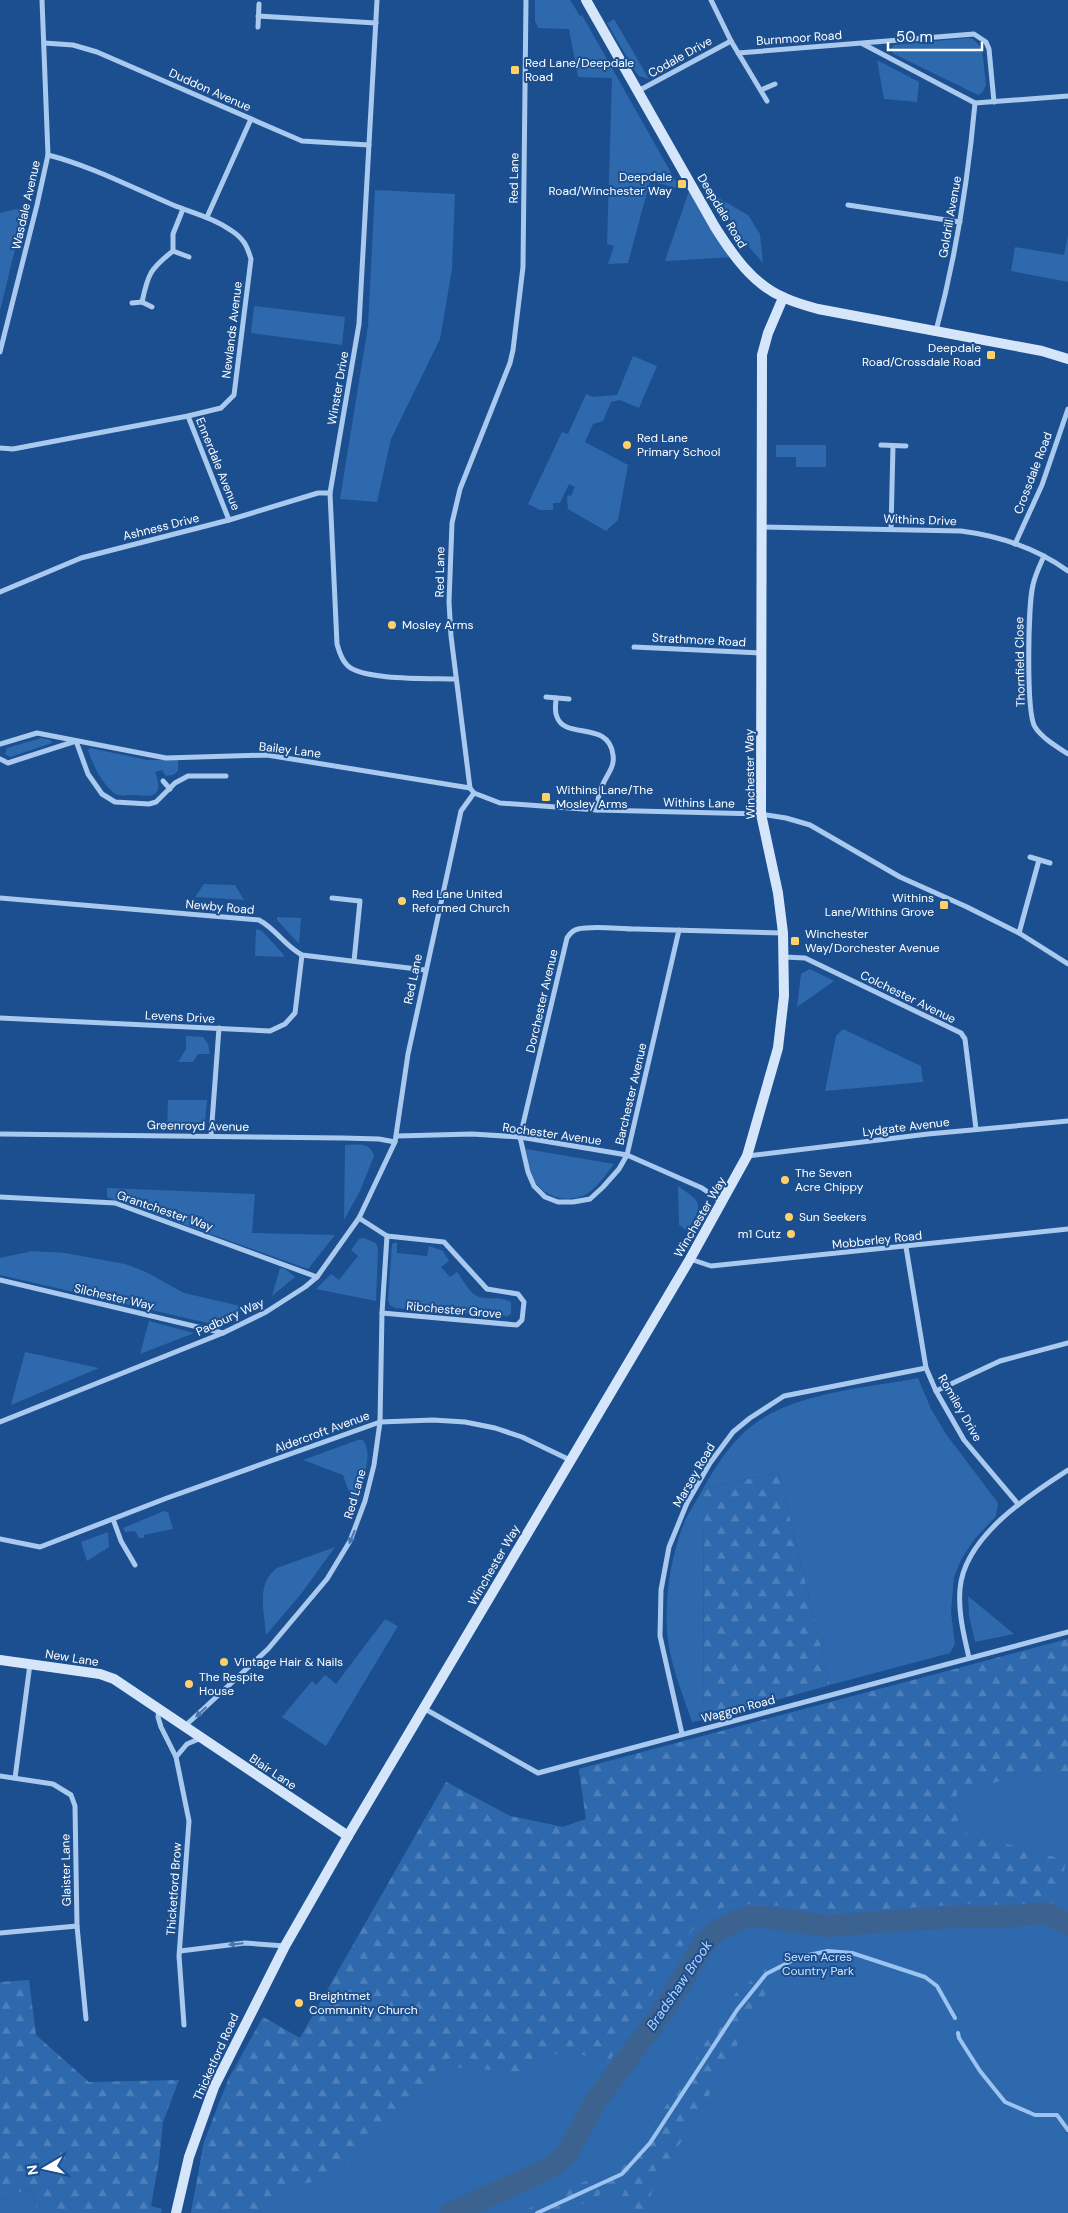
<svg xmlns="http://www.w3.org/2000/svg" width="1068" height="2213" font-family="'DM Sans',sans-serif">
  <defs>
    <pattern id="forest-firs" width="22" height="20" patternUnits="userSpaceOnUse" patternTransform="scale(1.25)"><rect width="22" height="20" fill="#2e69ad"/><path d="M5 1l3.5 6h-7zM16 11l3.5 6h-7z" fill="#4d80b9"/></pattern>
  </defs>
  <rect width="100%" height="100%" fill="#1b4f8f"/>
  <g fill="#2e69ad">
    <path d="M535,0h35l10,16 2,-1 96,170 -1,3 -27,-7 -22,82 -20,1 6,-18 -7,-2 5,-166 -34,-1 -9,-48 -31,-1 -3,-7z"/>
    <path d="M614,19l35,60 -10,-3 -4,-5 -28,-48z"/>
    <path d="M968,38l5,1 9,9 4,37 -4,8 -4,2 -84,-41 -3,-5 3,-4z"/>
    <path d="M877,60l42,22 -2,20 -33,-3z"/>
    <path d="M691,185l43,72 -69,4z"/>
    <path d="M375,190l80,4 -3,75 -12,70 -49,100 -14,63 -37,-3 28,-173z"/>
    <path d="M717,197l31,18 12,19 3,29 -25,-29z"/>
    <path d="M25,207v1l-25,103v-98z"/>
    <path d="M1068,236v46l-57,-11 4,-24 49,8z"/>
    <path d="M254,306l91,11 -3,28 -91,-12z"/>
    <path d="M633,356l24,10 -18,42 -19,-8 -9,2 -8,19 -10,3 -8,18 43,23 -10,55 -12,11 -38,-22 -1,-11 1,-3 3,1 4,-9 -6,-3 -9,19h-7v7h-13l-12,-6 34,-72 6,2 18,-40 7,3 24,-2z"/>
    <path d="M776,445h50v22h-30v-10h-20z"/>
    <path d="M41,738l10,2 1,3 -42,14 -5,-3 2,-6z"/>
    <path d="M90,748l57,12h31v11l-5,4 -7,1 -4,-6 -7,2c9,25 -1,25 -22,23 -6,0 -13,2 -19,-2 -13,-11 -21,-28 -26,-43z"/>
    <path d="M204,884l31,1 9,15 -49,-3z"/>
    <path d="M277,917l24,1 -2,26 -22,-24z"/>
    <path d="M256,929l6,2 21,23 1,3 -29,-1z"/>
    <path d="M810,969l24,12 -37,26 4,-33z"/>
    <path d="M843,1029l78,37 2,16 -98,9 11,-55z"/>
    <path d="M186,1036l17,1 5,7 2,10h-12l-5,8h-15l8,-13z"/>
    <path d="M168,1100h39l-2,22 -8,7 -30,-1z"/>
    <path d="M345,1145c12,0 25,-4 29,11l-14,35 -16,29z"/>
    <path d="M526,1149l88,15c-7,9 -14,19 -23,27 -16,13 -43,9 -55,-8 -6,-10 -8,-23 -10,-34z"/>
    <path d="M678,1186c26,18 25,18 9,45l-8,-6z"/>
    <path d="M107,1188l148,6 -3,39 83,2 -27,34 -201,-72z"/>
    <path d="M364,1238l12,5 2,6 -2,52 -60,-12 15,-15 8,6 19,-24 -7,-6 8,-11z"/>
    <path d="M397,1242v11l30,3 2,-10 14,5 6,10 -8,6 9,10 7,-5c6,7 12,22 22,25 11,3 22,-1 32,5v11l-3,3 -113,-8 -5,-3 -2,-5 4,-56z"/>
    <path d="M32,1251l33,2 60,11 21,8 38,21 65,15 -37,16 -212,-49v-17z"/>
    <path d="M280,1268l5,1 10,8 -23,19z"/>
    <path d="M149,1321l45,12 -54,21z"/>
    <path d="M25,1352l74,16 -88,37z"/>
    <path d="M918,1378l13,31 15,25 52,69 -2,13 -23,25 -12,19 -7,17 -3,35 4,32 -5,9 -120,32 -51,-213 -76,17 1,231 -12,2c-10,-30 -23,-60 -25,-91 -2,-36 4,-75 17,-108 5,-12 14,-24 20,-36 18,-31 35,-57 68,-74 43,-22 99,-26 146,-35z"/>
    <path d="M358,1440h5c12,15 -3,49 -9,66l-11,-31 -40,-15z"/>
    <path d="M164,1511l4,1 5,17 -29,6v3h-5l-4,-7 -10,1 -2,-4z"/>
    <path d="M108,1532l1,15 -22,14 -6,-19z"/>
    <path d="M335,1547l-34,47 -35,41c-1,-23 -11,-51 11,-67z"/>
    <path d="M968,1596l46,38 -39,8 -6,-26z"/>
    <path d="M385,1619l13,7 -72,120 -44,-29 30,-36 4,4 9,-10 11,9z"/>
    <path d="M1068,1639v574h-877l13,-71 25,-64 34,-61 37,21 146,-256 64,34 53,11 23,-8 -7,-50z"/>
    <path d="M31,2188l7,25h-38v-13z"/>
  </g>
  <g fill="url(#forest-firs)">
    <path d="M779,1472l51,213 -126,35 -1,-231z"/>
    <path d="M1068,1639v138l-24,-6 -87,20 1,40 108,29 -7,43 -44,2 -48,-1 -139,9 -65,-9h-30l-23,8 -11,8 -89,140 -48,-9 -42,21 -81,-6 -98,109 -63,15 -12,23h-75l13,-71 25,-64 34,-61 37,21 146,-256 64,34 53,11 23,-8 -7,-50z"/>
    <path d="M768,1967l7,10 -77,138 -44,69 -8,29h-30l12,-33 -62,33h-47l96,-46 18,-27 17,-12 16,-22 70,-113z"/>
    <path d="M29,1980l7,55 53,47 90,-2 -16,42 -4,39 -8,45 11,3 -1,4h-123l-7,-25 -31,12v-218z"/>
  </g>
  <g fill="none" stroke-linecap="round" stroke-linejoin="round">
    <g stroke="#9cc4f0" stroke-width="4">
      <path d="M958,2033l1,5 21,33 25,31 30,13h22l11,15"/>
      <path d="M537,2213l85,-39 28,-31 87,-133 29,-36 33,-17 29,-6 24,2 73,24 12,9 18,32"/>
    </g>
    <path stroke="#3c6290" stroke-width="22" d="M451,2213l88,-40 15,-8 13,-11 28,-52 66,-88 45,-73 12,-11 13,-7 17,-6h16l62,9 140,-10 37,1 42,-4 23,11"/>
    <g stroke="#a9c9ee" stroke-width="5">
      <path d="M377,0l-18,324 -29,169 7,151c2,7 4,15 10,21 15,16 86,13 109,14"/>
      <path d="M711,0l20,41 36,60"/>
      <path d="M258,16l118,7"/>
      <path d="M258,27l1,-23"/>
      <path d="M44,43l29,2 24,7 205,89 67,4"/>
      <path d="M863,44l112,59 93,-7"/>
      <path d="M738,53l236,-19 12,8 3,7 5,53"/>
      <path d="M761,90l14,-6"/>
      <path d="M638,91l93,-50"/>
      <path d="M848,205l112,17"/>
      <path d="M207,217l44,-98"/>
      <path d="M173,251l16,6"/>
      <path d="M142,302c6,-28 8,-33 31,-51v-17l10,-25"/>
      <path d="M132,303l10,-1 10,5"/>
      <path d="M936,331c20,-75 32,-150 39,-228"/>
      <path d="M0,352l37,-147 11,-50 -6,-155"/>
      <path d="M188,416l41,104"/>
      <path d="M881,445l25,1"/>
      <path d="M0,448l13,1 175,-33 33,-8 13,-13 17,-136c-4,-13 -7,-20 -19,-28 -18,-13 -39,-18 -59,-26 -42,-18 -82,-39 -125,-50"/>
      <path d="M762,527l199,4c39,5 75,17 107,40"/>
      <path d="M891,529l2,-83"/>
      <path d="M1015,544l27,-59 26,-76"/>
      <path d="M1044,556c-4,9 -9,19 -11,29 -5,19 -7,128 2,142 7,11 22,20 33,27"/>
      <path d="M0,592l81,-34 148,-38 89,-27h12"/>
      <path d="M634,647l127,6"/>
      <path d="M546,697l23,2"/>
      <path d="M556,698c0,6 -2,13 1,19 8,23 52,3 56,38 2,12 -6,19 -10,29 -4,9 -6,17 -6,26"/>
      <path d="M76,741l12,33 14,20 13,8 34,2 7,-2 19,-19 13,-7h38"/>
      <path d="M0,744l37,-11 129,25 101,-3 203,33"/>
      <path d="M0,759l8,4 68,-22"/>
      <path d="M163,781l7,8"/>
      <path d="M474,793l26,10 97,7 164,4 25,4 24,7 90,52 67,30 52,26 49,31"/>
      <path d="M1030,857l20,6"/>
      <path d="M0,898l259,22c17,9 26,26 43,35l123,15"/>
      <path d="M332,898l28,3 -6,60"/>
      <path d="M679,930l-52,225 -8,14 -16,18 -13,12 -17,3h-15l-13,-5 -11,-11 -6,-14 -8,-35 47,-199c3,-4 5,-8 11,-9 15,-4 41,0 58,0 49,1 98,3 147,4"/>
      <path d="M1019,933l20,-73"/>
      <path d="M784,957l21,1 156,75 4,6 11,90"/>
      <path d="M0,1018l270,13 15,-7 10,-11 7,-58"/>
      <path d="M0,1134l343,4 36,1 16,3"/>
      <path d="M211,1136l8,-108"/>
      <path d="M397,1136l75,-2 48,3 107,18 75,33 20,14"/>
      <path d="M747,1156l181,-22 140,-13"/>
      <path d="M0,1197l115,6 202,74"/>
      <path d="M906,1247l20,121 10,23 28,49 54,64"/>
      <path d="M690,1259l21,7 357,-37"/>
      <path d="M0,1280l223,53"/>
      <path d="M382,1313l135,12 5,-5 2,-18 -6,-8 -31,-5 -43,-47 -57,-6"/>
      <path d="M936,1391l64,-30 68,-18"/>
      <path d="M0,1422l223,-89 43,-21 39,-25 12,-10 42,-59 36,-76 13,-88 53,-243 13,-18 -4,-5 -19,-152 -2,-34 3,-79 8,-34 50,-126 3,-13 10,-83 3,-267"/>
      <path d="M113,1519l8,22 14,24"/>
      <path d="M0,1539l40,8 127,-49 213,-76 53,-2 32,2 30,6 27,9 48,23"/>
      <path d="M969,1658c-5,-23 -11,-45 -9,-69 4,-52 69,-94 108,-119"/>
      <path d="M159,1708l-1,9 3,10 15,30 13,64 -10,135 5,69"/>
      <path d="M425,1709l113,64 530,-141"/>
      <path d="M185,1726l83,-77 59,-70 23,-38 15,-40 9,-36 6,-43 2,-109 5,-77 -28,-18"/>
      <path d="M682,1734l-22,-98 1,-46 8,-43 18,-44 23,-40 23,-31 17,-14 34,-22 142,-28"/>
      <path d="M176,1757l11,-13 14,-6"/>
      <path d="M0,1776l53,8 18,11 4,11 2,120 9,93"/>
      <path d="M15,1778l15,-114"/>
      <path d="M0,1933l77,-7"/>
      <path d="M180,1951l65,-8 40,3"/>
    </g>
    <g stroke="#d6e6fa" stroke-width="10">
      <path d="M586,0l129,227c17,27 38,58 70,71 11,5 22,8 33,11l224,42 26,8"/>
      <path d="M0,1660l100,14 14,5 234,157"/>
      <path d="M176,2213l13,-56 25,-70 71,-141 63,-110 342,-577 57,-103 31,-108 6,-52 -1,-63 -5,-40 -17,-79 1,-459 6,-22 15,-35"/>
    </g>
  </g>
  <defs><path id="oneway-solid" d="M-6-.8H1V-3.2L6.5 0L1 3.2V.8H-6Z" transform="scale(1.25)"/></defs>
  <g fill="#4674ac">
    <use href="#oneway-solid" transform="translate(352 1537) rotate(113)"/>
    <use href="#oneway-solid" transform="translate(201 1712) rotate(137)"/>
    <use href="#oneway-solid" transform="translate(236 1944) rotate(174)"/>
  </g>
  <g fill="#ffd166" stroke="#1b4f8f" stroke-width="2">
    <rect x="510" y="65" width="10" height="10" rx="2.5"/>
    <rect x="677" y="179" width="10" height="10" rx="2.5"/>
    <rect x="986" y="350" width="10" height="10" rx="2.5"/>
    <circle cx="627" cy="445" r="5"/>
    <circle cx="392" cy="625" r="5"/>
    <rect x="541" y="792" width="10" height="10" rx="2.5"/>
    <circle cx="402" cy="901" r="5"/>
    <rect x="939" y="900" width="10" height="10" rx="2.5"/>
    <rect x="790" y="936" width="10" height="10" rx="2.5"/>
    <circle cx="785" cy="1180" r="5"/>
    <circle cx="789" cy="1217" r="5"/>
    <circle cx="791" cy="1234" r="5"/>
    <circle cx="224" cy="1662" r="5"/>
    <circle cx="189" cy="1684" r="5"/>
    <circle cx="299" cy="2003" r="5"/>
  </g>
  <g text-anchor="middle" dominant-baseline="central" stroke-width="4" stroke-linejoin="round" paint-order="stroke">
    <g font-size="12" fill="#fff" stroke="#1b4f8f">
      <text transform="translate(799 38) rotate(-4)">Burnmoor Road</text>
      <text transform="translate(680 57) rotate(-29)">Codale Drive</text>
      <text transform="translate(210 90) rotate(24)">Duddon Avenue</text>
      <text transform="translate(514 178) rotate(-89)">Red Lane</text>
      <text transform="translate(26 205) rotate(-77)">Wasdale Avenue</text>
      <text transform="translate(722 211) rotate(59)">Deepdale Road</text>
      <text transform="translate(950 217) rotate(-80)">Goldrill Avenue</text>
      <text transform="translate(232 330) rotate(-83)">Newlands Avenue</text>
      <text transform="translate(338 388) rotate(-80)">Winster Drive</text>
      <text transform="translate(218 464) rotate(68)">Ennerdale Avenue</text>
      <text transform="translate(1033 473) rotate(-69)">Crossdale Road</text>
      <text transform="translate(920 520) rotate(2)">Withins Drive</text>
      <text transform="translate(161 527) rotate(-14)">Ashness Drive</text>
      <text transform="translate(440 572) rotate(-89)">Red Lane</text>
      <text transform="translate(699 640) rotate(3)">Strathmore Road</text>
      <text transform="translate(1020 662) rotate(-91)">Thornfield Close</text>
      <text transform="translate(290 750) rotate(7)">Bailey Lane</text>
      <text transform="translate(750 774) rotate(-91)">Winchester Way</text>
      <text transform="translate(699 803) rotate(1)">Withins Lane</text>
      <text transform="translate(220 907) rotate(5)">Newby Road</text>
      <text transform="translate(413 979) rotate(-78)">Red Lane</text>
      <text transform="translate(908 997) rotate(26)">Colchester Avenue</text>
      <text transform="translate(542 1001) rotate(-77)">Dorchester Avenue</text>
      <text transform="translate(180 1017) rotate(3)">Levens Drive</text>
      <text transform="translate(631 1094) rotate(-77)">Barchester Avenue</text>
      <text transform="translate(198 1126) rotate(1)">Greenroyd Avenue</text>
      <text transform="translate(906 1127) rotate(-7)">Lydgate Avenue</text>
      <text transform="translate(552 1134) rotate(8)">Rochester Avenue</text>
      <text transform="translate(165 1211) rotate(19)">Grantchester Way</text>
      <text transform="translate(700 1217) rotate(-60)">Winchester Way</text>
      <text transform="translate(877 1240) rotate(-6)">Mobberley Road</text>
      <text transform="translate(114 1297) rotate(13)">Silchester Way</text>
      <text transform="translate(454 1310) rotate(5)">Ribchester Grove</text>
      <text transform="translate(230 1317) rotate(-25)">Padbury Way</text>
      <text transform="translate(960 1408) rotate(60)">Romiley Drive</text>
      <text transform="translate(322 1432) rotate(-20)">Aldercroft Avenue</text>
      <text transform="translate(694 1475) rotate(-60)">Marsey Road</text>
      <text transform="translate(355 1494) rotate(-74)">Red Lane</text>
      <text transform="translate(494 1565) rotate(-60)">Winchester Way</text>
      <text transform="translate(72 1658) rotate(9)">New Lane</text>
      <text transform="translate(738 1709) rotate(-15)">Waggon Road</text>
      <text transform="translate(273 1772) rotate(34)">Blair Lane</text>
      <text transform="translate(66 1870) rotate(-91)">Glaister Lane</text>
      <text transform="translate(174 1889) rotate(-86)">Thicketford Brow</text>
      <text transform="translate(216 2057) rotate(-66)">Thicketford Road</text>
    </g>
    <g font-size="12" fill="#fff" stroke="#1b4f8f" text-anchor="start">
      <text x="525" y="63">Red Lane/Deepdale<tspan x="525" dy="14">Road</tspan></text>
      <text x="672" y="177" text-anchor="end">Deepdale<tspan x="672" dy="14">Road/Winchester Way</tspan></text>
      <text x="981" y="348" text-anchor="end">Deepdale<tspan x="981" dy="14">Road/Crossdale Road</tspan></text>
      <text x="637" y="438">Red Lane<tspan x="637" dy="14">Primary School</tspan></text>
      <text x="402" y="625">Mosley Arms</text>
      <text x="556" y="790">Withins Lane/The<tspan x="556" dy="14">Mosley Arms</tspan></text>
      <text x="412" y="894">Red Lane United<tspan x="412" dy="14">Reformed Church</tspan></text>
      <text x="934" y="898" text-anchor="end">Withins<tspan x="934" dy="14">Lane/Withins Grove</tspan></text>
      <text x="805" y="934">Winchester<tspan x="805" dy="14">Way/Dorchester Avenue</tspan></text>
      <text x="795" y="1173">The Seven<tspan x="795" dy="14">Acre Chippy</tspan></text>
      <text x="799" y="1217">Sun Seekers</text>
      <text x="781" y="1234" text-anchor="end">m1 Cutz</text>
      <text x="234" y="1662">Vintage Hair &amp; Nails</text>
      <text x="199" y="1677">The Respite<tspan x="199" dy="14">House</tspan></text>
      <text x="309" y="1996">Breightmet<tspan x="309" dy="14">Community Church</tspan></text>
    </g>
    <g font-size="12" fill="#cfe3fa" stroke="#1b4f8f">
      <text x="818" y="1957">Seven Acres<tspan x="818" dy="14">Country Park</tspan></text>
    </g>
    <g font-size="14" font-style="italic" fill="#b5d3f5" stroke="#1b4f8f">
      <text transform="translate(679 1985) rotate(-56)">Bradshaw Brook</text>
    </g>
  </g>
  <g transform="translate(45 2168) rotate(261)" stroke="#1b4f8f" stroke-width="4" paint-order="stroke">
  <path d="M0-4L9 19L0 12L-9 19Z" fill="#ffffff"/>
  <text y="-8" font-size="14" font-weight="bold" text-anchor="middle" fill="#ffffff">N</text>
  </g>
  <path d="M888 42v8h94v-8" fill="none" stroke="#ffffff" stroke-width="2.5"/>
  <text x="896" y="42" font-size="15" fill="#ffffff" stroke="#1b4f8f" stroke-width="4" paint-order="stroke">50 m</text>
</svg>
